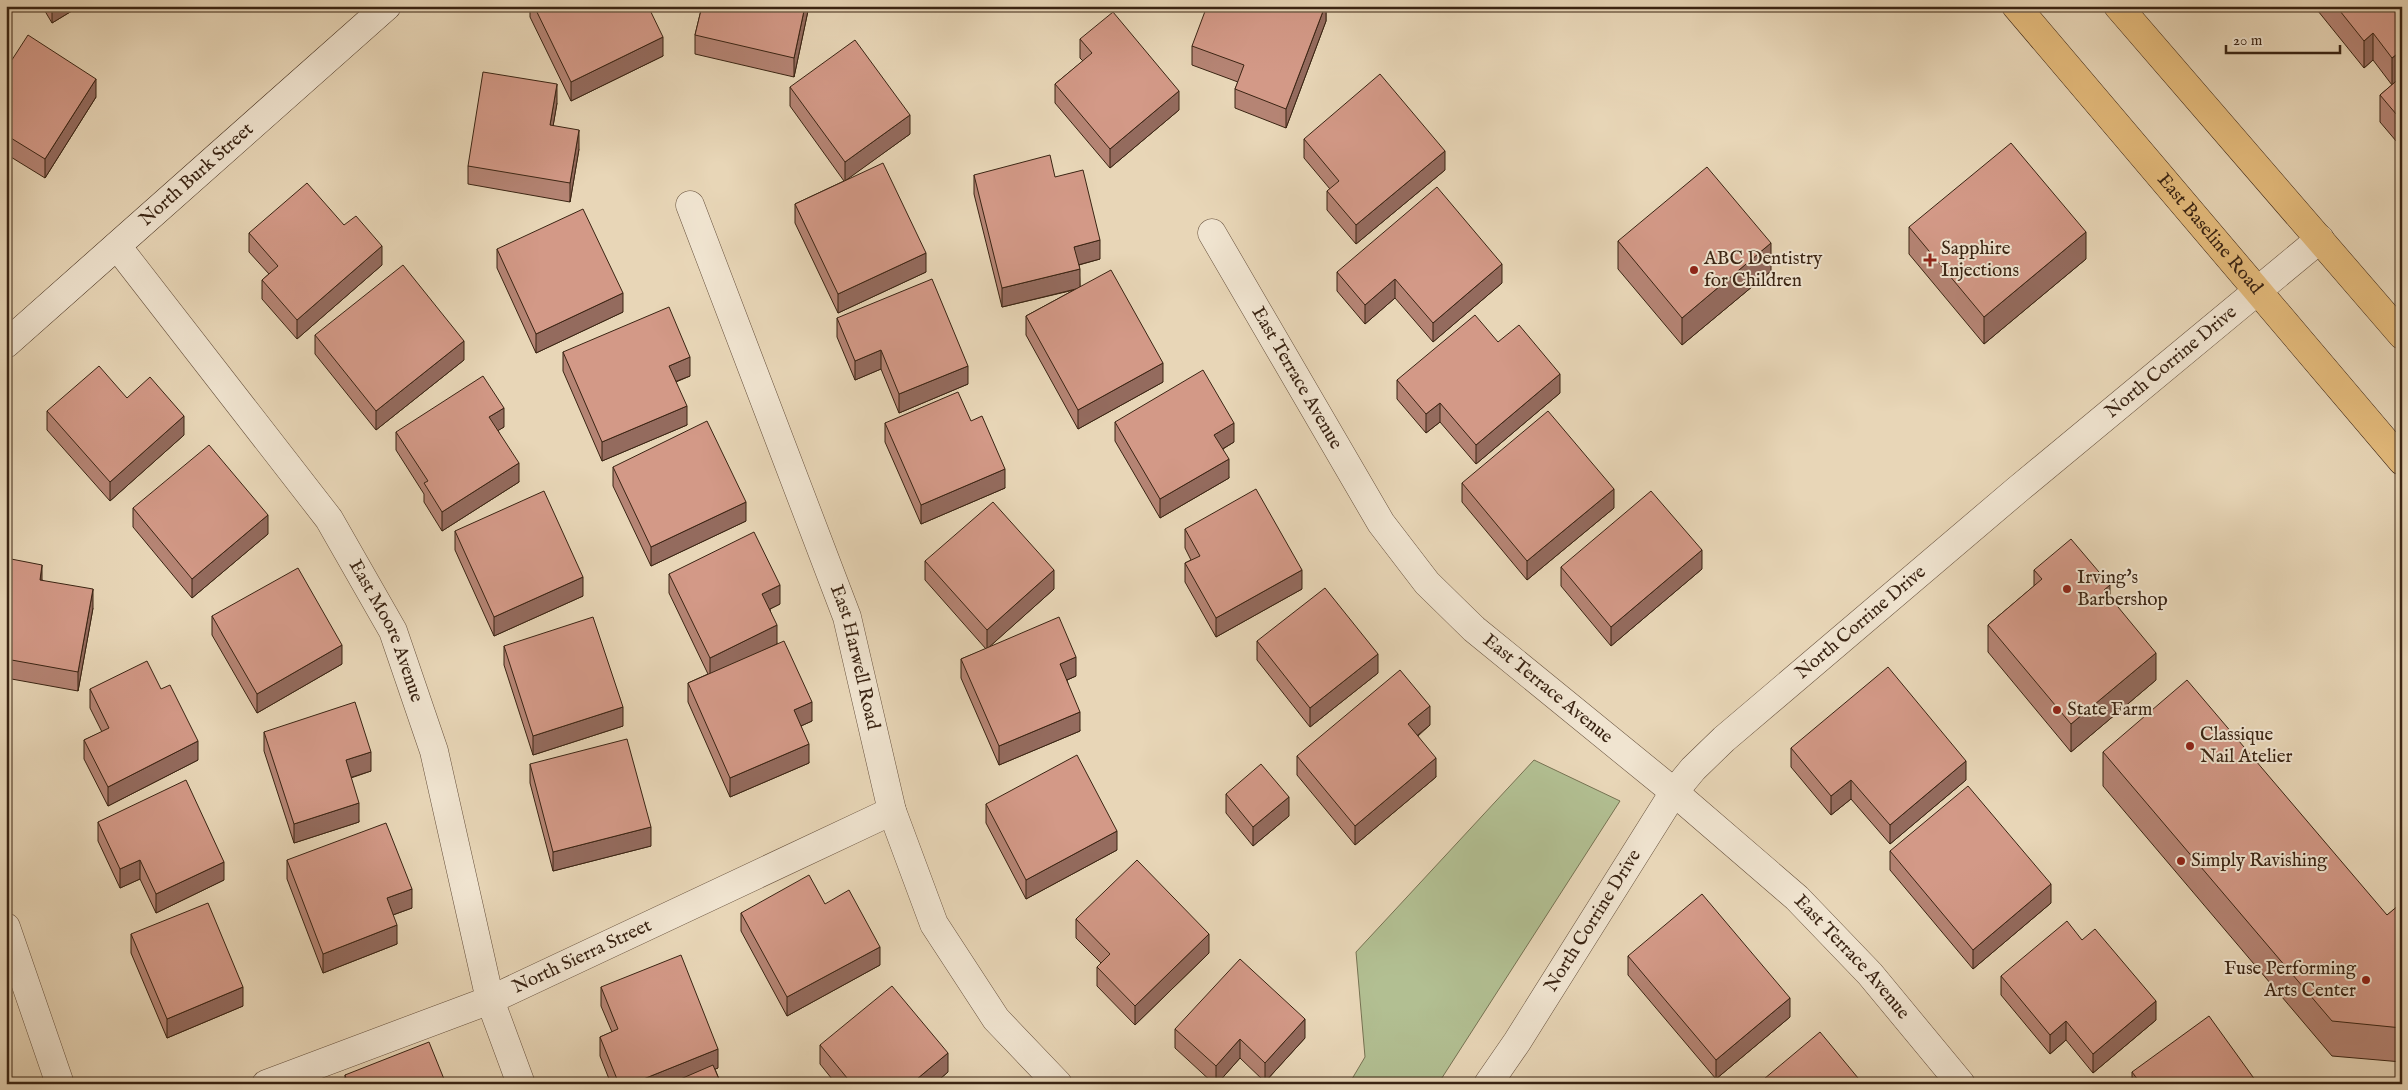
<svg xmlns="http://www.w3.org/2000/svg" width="2408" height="1090" font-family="'IM FELL English',serif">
  <rect width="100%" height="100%" fill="#e8d6b7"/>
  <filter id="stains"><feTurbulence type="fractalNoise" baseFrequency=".004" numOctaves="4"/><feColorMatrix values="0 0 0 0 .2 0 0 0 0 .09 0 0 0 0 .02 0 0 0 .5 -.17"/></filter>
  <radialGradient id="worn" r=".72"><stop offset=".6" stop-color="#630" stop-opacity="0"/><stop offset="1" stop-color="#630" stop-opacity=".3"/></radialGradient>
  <path fill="#b2bf92" stroke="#767252" d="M1534,760l86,41 -182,283h-89l16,-27 -9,-105z"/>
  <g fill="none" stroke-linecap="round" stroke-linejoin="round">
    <g stroke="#66503c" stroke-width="29">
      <g id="street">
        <path id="s1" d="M690,205l157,412 45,194 42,113 62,95 62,65"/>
        <path id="s2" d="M1212,233l169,290 46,60 47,46 200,163 123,106 73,76 91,110"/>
        <path id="s3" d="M117,246l212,273 64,112 41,120 56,249 31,84"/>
        <path d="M6,927l54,157"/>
        <path id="s4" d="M266,1084l224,-84 402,-189"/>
        <path id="s5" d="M1488,1084l29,-42 157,-250 19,-23 31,-30 293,-249 303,-251"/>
      </g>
    </g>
    <g stroke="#3a2413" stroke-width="29">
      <g id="secondary">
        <path id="s6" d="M6,344l381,-338"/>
      </g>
    </g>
    <g stroke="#3a2413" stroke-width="29">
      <g id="primary">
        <path id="s7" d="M2016,6l386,455"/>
        <path d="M2118,6l284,329"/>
      </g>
    </g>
    <use href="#street" stroke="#f0e4d0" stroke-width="28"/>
    <use href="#secondary" stroke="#f0e4d0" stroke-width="28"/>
    <use href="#primary" stroke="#e4bb7c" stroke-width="28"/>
  </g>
  <g fill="#b58474" stroke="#3a2413">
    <path d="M42,6h38l-28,17z"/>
    <path d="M530,6h118l15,50 -92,45 -41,-84z"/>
    <path d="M702,6h107l-15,71 -99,-23v-19z"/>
    <path d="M893,6h10l-5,5z"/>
    <path d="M1326,6v15l-40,107 -51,-20v-19l3,-7 -46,-17v-19z"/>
    <path d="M2318,6h84v142l-22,-26v-27l12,-10 -19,-25 -9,8 -46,-57z"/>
    <path d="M1080,39l99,71 -69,58 -55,-65v-19l28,-23 -3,-3z"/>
    <path d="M6,69l90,28 -51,81 -39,-24z"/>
    <path d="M790,87l120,47 -63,45 79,93 -88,41 -43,-90v-19l49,-23 -54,-75z"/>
    <path d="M557,103l-4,23 26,23 -9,53 -102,-18v-18z"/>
    <path d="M1304,139l141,31 -89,74 -29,-34v-19l3,-2 -26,-31z"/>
    <path d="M974,175l126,84 -21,6 1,21 83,96 -85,47 -52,-94v-19l48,-26 -72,17 -28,-113z"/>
    <path d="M344,225l38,40 -85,74 -35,-40v-19l7,-6 -20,-22v-19z"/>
    <path d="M1909,227l177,32 -102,85 -75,-90z"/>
    <path d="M1618,241l153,30 -89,74 -64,-76z"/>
    <path d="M497,249l126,63 -87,41 -39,-85z"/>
    <path d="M1337,272l165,11 -69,59 -38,-44 -30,26 -28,-33z"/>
    <path d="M837,318l131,66 -69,29 -18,-44 -26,11 -18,-43z"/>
    <path d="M315,335l149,25 -88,70 -61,-76z"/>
    <path d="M1498,342l62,51 -84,71 -36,-42 -14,11 -29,-34v-19z"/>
    <path d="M563,352l127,24 -14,6 11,43 -85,36 -39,-90z"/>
    <path d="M127,398l57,37 -74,66 -63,-71v-19z"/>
    <path d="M971,421l34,67 -84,36 -36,-82v-19z"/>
    <path d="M1115,422l119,20 -11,7 6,29 -69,40 -45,-77z"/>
    <path d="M504,427l-6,3 21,52 -77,49 -18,-29v-8l-28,-44v-18z"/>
    <path d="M613,467l133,54 -95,45 -38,-80z"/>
    <path d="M1462,483l152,25 -87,72 -65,-78z"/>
    <path d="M133,508l135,26 -76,64 -59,-71z"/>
    <path d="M1185,529l117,60 -86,48 -31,-55v-19l6,-3 -6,-12z"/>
    <path d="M455,531l128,65 -89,40 -39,-86z"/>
    <path d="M6,558l36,22 51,28 -15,83 -72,-13z"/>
    <path d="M925,561l129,28 -65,58 87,29 -9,4 13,51 -81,34 -38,-87v-19l25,-10 -61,-69z"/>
    <path d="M1561,567l141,2 -91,77 -50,-60z"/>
    <path d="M2034,570l122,110 -85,72 -83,-100v-27l46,-39z"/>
    <path d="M669,574l111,30 -10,5 7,35 35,77 -11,5 8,37 -79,34 -42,-95v-19l20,-9 -39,-81z"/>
    <path d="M212,616l130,48 -85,49 -45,-78z"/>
    <path d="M1257,641l121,32 -68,54 -53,-67z"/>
    <path d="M504,646l119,80 -90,29 -29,-90z"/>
    <path d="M90,689l108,71 -90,46 -24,-47v-19l18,-8 -12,-24z"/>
    <path d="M1430,725l-12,11 18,41 -81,68 -58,-70v-19z"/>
    <path d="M264,732l107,39 -20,7 8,44 -65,21 -30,-92z"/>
    <path d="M1791,748l175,32 -76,64 -39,-45 -20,16 -40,-48z"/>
    <path d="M2103,752l284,163 15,-11v158l-70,-6 -229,-270z"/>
    <path d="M530,764l121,82 -98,25 -23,-88z"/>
    <path d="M1226,794l63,22 -36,30 -27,-33z"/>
    <path d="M986,804l131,46 -91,49 -40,-76z"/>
    <path d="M98,822l126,58 -68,33 -16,-34 -20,9 -22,-47z"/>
    <path d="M1890,851l161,52 -78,66 -83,-99z"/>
    <path d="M287,860l125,48 -19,7 4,29 -74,29 -36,-94z"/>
    <path d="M825,904l55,61 -93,51 -46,-85v-18z"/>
    <path d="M1076,919l133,34 -74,72 -38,-39v-19l4,-4 -25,-25z"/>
    <path d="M131,934l112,72 -76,32 -36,-85z"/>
    <path d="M2082,940l74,80 -63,53 -27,-33 -16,14 -49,-59v-19z"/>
    <path d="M1628,956l162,61 -74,62 -88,-104z"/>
    <path d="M601,987l117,81 -3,1 6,15h-110l-11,-28v-19l12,-5 -11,-26z"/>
    <path d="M1175,1029l130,9 -40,44 -25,-24 -23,26h-3l-39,-36z"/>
    <path d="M820,1045l128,27 -14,12h-98l-16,-20z"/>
    <path d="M2132,1072l126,12h-126z"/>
    <path d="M345,1075l101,9h-101z"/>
  </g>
  <g fill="#946b5e" stroke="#3a2413">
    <path d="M52,6h28l-28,17z"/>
    <path d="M805,6h4l-15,71v-19z"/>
    <path d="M898,6h5l-5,5z"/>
    <path d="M1325,6h1v15l-40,107v-19z"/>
    <path d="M2373,33v27l-9,8v-27z"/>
    <path d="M663,37v19l-92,45v-19z"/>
    <path d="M2402,50v28l-10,7v-27z"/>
    <path d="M96,79v18l-51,81v-19z"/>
    <path d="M557,84v19l-7,41v-19z"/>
    <path d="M1179,91v19l-69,58v-19z"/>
    <path d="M910,115v19l-65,47v-19z"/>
    <path d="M579,130v19l-9,53v-19z"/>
    <path d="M1445,151v19l-89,74v-19z"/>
    <path d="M2086,232v27l-102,85v-27z"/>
    <path d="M1100,240v19l-26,7v-19z"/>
    <path d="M1771,243v28l-89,74v-27z"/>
    <path d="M382,246v19l-85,74v-19z"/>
    <path d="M926,253v19l-88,41v-19z"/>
    <path d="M1502,264v19l-69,59v-19z"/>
    <path d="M1080,269v19l-78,19v-19z"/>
    <path d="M1395,279v19l-30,26v-19z"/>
    <path d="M623,293v19l-87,41v-19z"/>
    <path d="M464,341v19l-88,70v-19z"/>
    <path d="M881,350v19l-26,11v-19z"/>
    <path d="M690,357v19l-21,8v-18z"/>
    <path d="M1163,363v19l-85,47v-19z"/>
    <path d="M968,366v18l-69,29v-19z"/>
    <path d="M1560,374v19l-84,71v-19z"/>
    <path d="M1440,403v19l-14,11v-19z"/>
    <path d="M687,406v19l-85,36v-19z"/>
    <path d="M504,408v19l-15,9v-19z"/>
    <path d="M184,416v19l-74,66v-19z"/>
    <path d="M1234,423v19l-20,12v-19z"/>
    <path d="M1229,459v19l-69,40v-19z"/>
    <path d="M519,463v19l-77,49v-19z"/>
    <path d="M1005,469v19l-84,36v-19z"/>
    <path d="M1614,489v19l-87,72v-19z"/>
    <path d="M746,502v19l-95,45v-19z"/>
    <path d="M268,515v19l-76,64v-19z"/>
    <path d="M1702,550v19l-91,77v-19z"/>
    <path d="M42,565v19l-2,-4z"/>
    <path d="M1054,570v19l-67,60v-19z"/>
    <path d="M1302,570v19l-86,48v-19z"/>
    <path d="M583,577v19l-89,40v-19z"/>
    <path d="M780,585v19l-18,9v-19z"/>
    <path d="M2110,585v27l-6,-22z"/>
    <path d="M93,589v19l-15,83v-19z"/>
    <path d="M777,625v19l-67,33v-19z"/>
    <path d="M342,645v19l-85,49v-19z"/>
    <path d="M2156,653v27l-85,72v-28z"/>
    <path d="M1378,654v19l-68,54v-19z"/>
    <path d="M1076,657v19l-16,7v-19z"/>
    <path d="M812,702v19l-18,8v-19z"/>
    <path d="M1430,706v19l-22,18v-19z"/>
    <path d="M623,707v19l-90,29v-19z"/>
    <path d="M1080,712v19l-81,34v-19z"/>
    <path d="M198,741v19l-90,46v-19z"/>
    <path d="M809,744v19l-79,34v-19z"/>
    <path d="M371,752v19l-25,8v-19z"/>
    <path d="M1436,758v19l-81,68v-19z"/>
    <path d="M1966,761v19l-76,64v-19z"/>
    <path d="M1851,780v19l-20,16v-19z"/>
    <path d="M1289,797v19l-36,30v-19z"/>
    <path d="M359,803v19l-65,21v-19z"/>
    <path d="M651,827v19l-98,25v-19z"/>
    <path d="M1117,831v19l-91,49v-19z"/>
    <path d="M140,860v19l-20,9v-19z"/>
    <path d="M224,862v18l-68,33v-19z"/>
    <path d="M2051,884v19l-78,66v-19z"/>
    <path d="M412,889v19l-25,9v-19z"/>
    <path d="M397,925v19l-74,29v-19z"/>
    <path d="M1209,934v19l-74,72v-19z"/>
    <path d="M880,947v18l-93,51v-19z"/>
    <path d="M243,987v19l-76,32v-19z"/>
    <path d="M1790,998v19l-74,62v-19z"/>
    <path d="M2156,1001v19l-63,53v-19z"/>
    <path d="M1305,1019v19l-40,44v-19z"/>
    <path d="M2066,1021v19l-16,14v-19z"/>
    <path d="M1240,1039v19l-23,26h-1v-18z"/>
    <path d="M718,1049v19l-40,16h-47z"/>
    <path d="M948,1053v19l-14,12h-23z"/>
  </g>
  <g fill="#d39987" stroke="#3a2413">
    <path d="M534,6h114l15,31 -92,45z"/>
    <path d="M702,6h103l-11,52 -99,-23z"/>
    <path d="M1207,6h118l-39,103 -51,-20 9,-24 -52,-19z"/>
    <path d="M2336,6h66v44l-10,8 -19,-25 -9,8z"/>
    <path d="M1113,12l66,79 -69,58 -55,-65 37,-31 -12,-14z"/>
    <path d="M28,35l68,44 -51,80 -39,-24v-66z"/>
    <path d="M855,40l55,75 -65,47 -55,-75z"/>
    <path d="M483,72l74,12 -7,41 29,5 -9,53 -102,-17z"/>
    <path d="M1380,74l65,77 -89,74 -29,-34 12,-10 -35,-42z"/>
    <path d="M2402,76v45l-22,-26z"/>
    <path d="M2011,143l75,89 -102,85 -75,-90z"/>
    <path d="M1050,155l5,22 28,-7 17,70 -26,7 6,22 -78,19 -28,-113z"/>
    <path d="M883,163l43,90 -88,41 -43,-90z"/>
    <path d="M1707,167l64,76 -89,75 -64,-77z"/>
    <path d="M307,183l37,42 12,-9 26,30 -85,74 -35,-40 16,-14 -29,-33z"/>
    <path d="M1437,187l65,77 -69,59 -38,-44 -30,26 -28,-33z"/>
    <path d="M583,209l40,84 -87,41 -39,-85z"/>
    <path d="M403,265l61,76 -88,70 -61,-76z"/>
    <path d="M1111,270l52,93 -85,47 -52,-94z"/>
    <path d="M932,279l36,87 -69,28 -18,-44 -26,11 -18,-43z"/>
    <path d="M669,307l21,50 -21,9 18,40 -85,36 -39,-90z"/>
    <path d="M1475,315l23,27 21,-17 41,49 -84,71 -36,-42 -14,11 -29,-34z"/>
    <path d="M99,366l28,32 23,-21 34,39 -74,66 -63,-71z"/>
    <path d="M1203,370l31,53 -20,12 15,24 -69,40 -45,-77z"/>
    <path d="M483,376l21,32 -15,9 30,46 -77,49 -18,-29 4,-2 -32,-49z"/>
    <path d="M958,392l13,29 11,-5 23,53 -84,36 -36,-82z"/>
    <path d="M1548,411l66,78 -87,72 -65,-78z"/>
    <path d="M707,421l39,81 -95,45 -38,-80z"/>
    <path d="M209,445l59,70 -76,64 -59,-71z"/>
    <path d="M1256,489l46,81 -86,48 -31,-55 15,-7 -15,-27z"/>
    <path d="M544,491l39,86 -89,40 -39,-86z"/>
    <path d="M1651,491l51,59 -91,77 -50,-60z"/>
    <path d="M993,502l61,68 -67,60 -62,-69z"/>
    <path d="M754,532l26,53 -18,9 15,31 -67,33 -41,-84z"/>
    <path d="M2071,539l39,46 -6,5 52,63 -85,71 -83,-99 54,-46 -8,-9z"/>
    <path d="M6,558l36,7 -2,15 53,9 -15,83 -72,-13z"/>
    <path d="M298,568l44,77 -85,49 -45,-78z"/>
    <path d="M1325,588l53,66 -68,54 -53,-67z"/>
    <path d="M593,617l30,90 -90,29 -29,-90z"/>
    <path d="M1059,617l17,40 -16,7 20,48 -81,34 -38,-87z"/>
    <path d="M784,641l28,61 -18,8 15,34 -79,34 -42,-95z"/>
    <path d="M147,661l14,28 9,-4 28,56 -90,46 -24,-47 25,-12 -19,-39z"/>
    <path d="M1888,667l78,94 -76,64 -39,-45 -20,16 -40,-48z"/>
    <path d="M1400,670l30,36 -22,18 28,34 -81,68 -58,-70z"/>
    <path d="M2187,680l200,235 13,-11h2v124l-70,-7 -229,-269z"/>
    <path d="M355,702l16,50 -25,8 13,43 -65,21 -30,-92z"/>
    <path d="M627,739l24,88 -98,25 -23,-88z"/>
    <path d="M1077,755l40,76 -91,49 -40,-76z"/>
    <path d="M1261,764l28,33 -36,30 -27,-33z"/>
    <path d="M186,780l38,82 -68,32 -16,-34 -20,9 -22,-47z"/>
    <path d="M1968,786l83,98 -78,66 -83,-99z"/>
    <path d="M386,823l26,66 -25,9 10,27 -74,29 -36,-94z"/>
    <path d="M1137,860l72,74 -74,72 -38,-39 13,-13 -34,-35z"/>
    <path d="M809,875l16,29 24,-14 31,57 -93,50 -46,-84z"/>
    <path d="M1702,894l88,104 -74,62 -88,-104z"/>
    <path d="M208,903l35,84 -76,32 -36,-85z"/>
    <path d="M2067,921l15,19 13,-11 61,72 -63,53 -27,-33 -16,14 -49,-59z"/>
    <path d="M681,955l37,94 -87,35h-12l-19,-47 18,-8 -17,-42z"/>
    <path d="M1240,959l65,60 -40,44 -25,-24 -24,27 -41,-37z"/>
    <path d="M892,986l56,67 -37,31h-59l-32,-39z"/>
    <path d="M2209,1016l49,68h-117l-9,-12z"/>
    <path d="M1820,1032l43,52h-105z"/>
    <path d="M429,1042l17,42h-98l-3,-9z"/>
    <path d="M713,1065l8,19h-52z"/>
    <path d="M739,1081l1,3h-9z"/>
  </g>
  <g fill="#8f2418" stroke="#f0e4d0" stroke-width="2">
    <path d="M1927.5 252.5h5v5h5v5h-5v5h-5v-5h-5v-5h5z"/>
    <circle cx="1694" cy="270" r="5"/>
    <circle cx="2067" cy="589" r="5"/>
    <circle cx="2057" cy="710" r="5"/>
    <circle cx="2190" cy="746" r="5"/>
    <circle cx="2181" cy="861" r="5"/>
    <circle cx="2366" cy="980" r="5"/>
  </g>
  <g text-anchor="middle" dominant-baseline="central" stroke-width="4" stroke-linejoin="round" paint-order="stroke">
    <g font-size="19" fill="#3a2413" stroke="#f0e4d0">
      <text stroke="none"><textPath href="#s6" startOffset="255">North Burk Street</textPath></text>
      <text stroke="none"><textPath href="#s7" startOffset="299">East Baseline Road</textPath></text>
      <text stroke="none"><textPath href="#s5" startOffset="1004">North Corrine Drive</textPath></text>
      <text stroke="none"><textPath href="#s2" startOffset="168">East Terrace Avenue</textPath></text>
      <text stroke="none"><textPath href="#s5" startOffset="599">North Corrine Drive</textPath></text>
      <text stroke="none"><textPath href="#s3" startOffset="472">East Moore Avenue</textPath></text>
      <text stroke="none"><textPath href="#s1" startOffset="482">East Harwell Road</textPath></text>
      <text stroke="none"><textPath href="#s2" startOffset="572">East Terrace Avenue</textPath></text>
      <text stroke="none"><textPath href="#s5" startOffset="194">North Corrine Drive</textPath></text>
      <text stroke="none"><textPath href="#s4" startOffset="341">North Sierra Street</textPath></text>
      <text stroke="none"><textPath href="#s2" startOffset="978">East Terrace Avenue</textPath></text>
    </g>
    <g font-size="19" fill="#3a2413" stroke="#f0e4d0" text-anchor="start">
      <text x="1941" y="249">Sapphire<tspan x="1941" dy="22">Injections</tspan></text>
      <text x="1704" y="259">ABC Dentistry<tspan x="1704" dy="22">for Children</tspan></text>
      <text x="2077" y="578">Irving's<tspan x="2077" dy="22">Barbershop</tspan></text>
      <text x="2067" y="710">State Farm</text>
      <text x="2200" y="735">Classique<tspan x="2200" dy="22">Nail Atelier</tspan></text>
      <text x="2191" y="861">Simply Ravishing</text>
      <text x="2356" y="969" text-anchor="end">Fuse Performing<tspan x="2356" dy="22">Arts Center</tspan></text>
    </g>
  </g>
  <rect width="2408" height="1090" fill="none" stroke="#e8d6b7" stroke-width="25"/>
  <rect x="8" y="8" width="2393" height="1075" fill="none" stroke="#3a2413" stroke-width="2.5"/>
  <rect x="12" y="12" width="2383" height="1065" fill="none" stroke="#3a2413"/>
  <path d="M2226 45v8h114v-8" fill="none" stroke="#3a2413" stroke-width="2.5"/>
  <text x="2233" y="45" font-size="15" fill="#3a2413" stroke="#f0e4d0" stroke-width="4" paint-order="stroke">20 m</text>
  <rect width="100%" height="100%" filter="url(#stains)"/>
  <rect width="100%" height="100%" fill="url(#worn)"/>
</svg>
